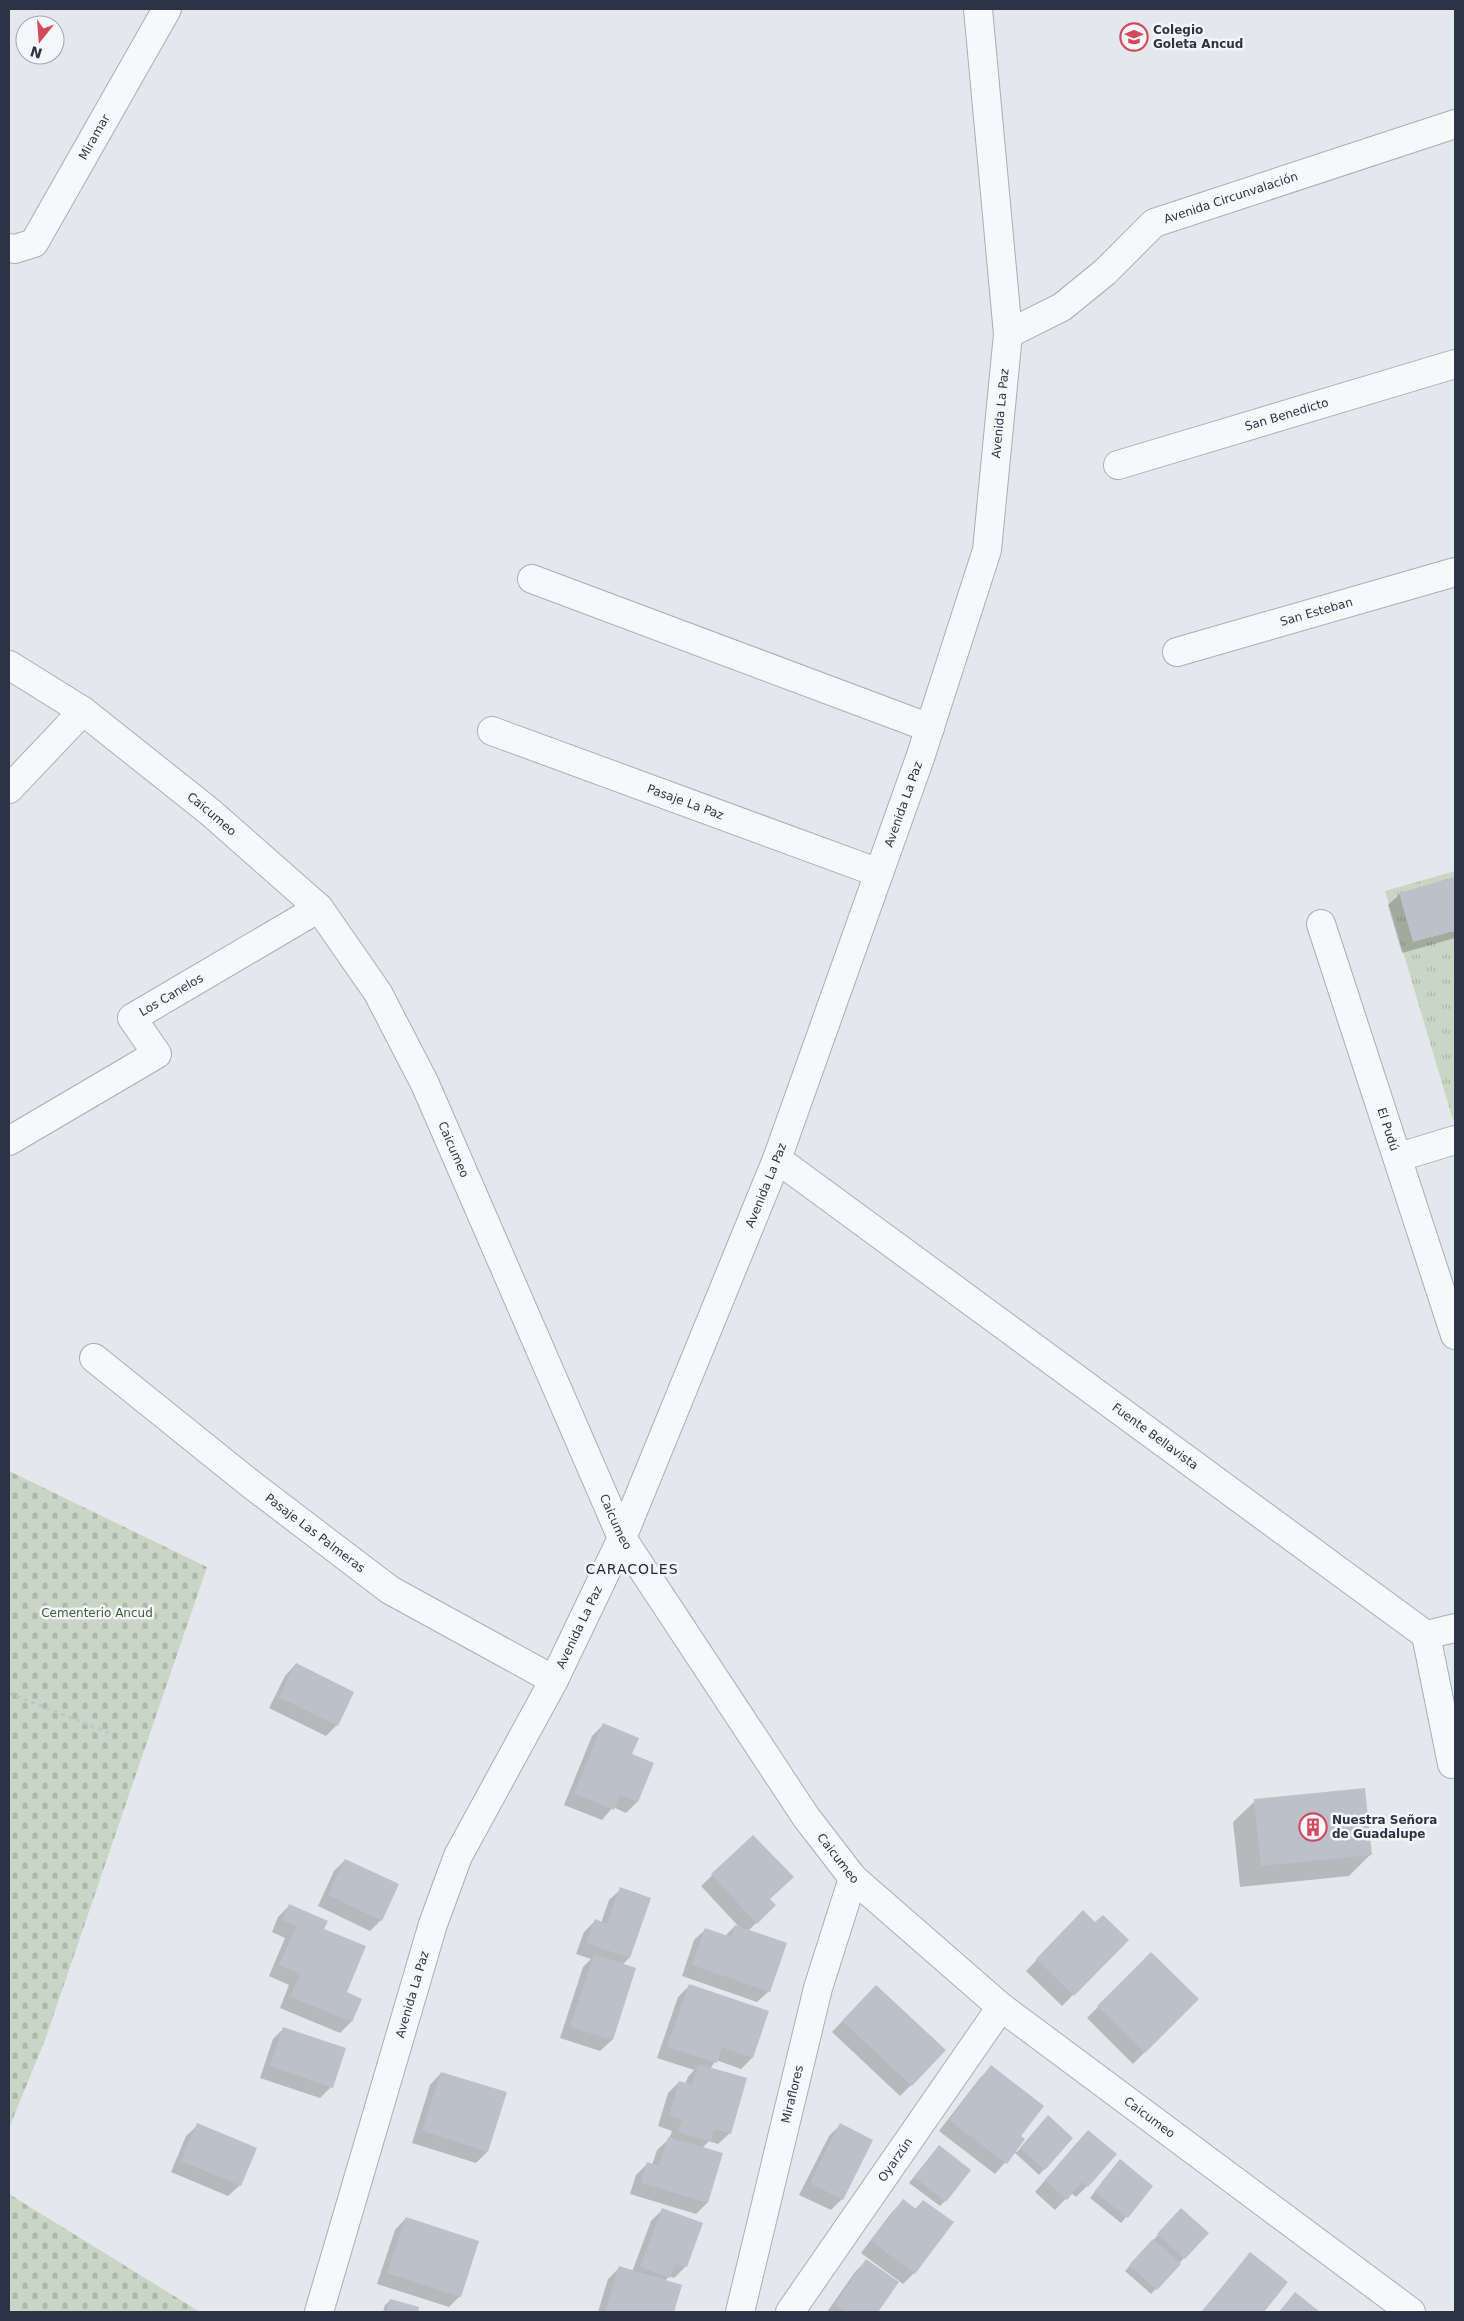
<svg xmlns="http://www.w3.org/2000/svg" width="1464" height="2321" font-family="'DejaVu Sans',sans-serif">
  <defs>
    <pattern id="cemetery-stones" width="16" height="16" patternUnits="userSpaceOnUse" patternTransform="scale(1.25)"><rect width="16" height="16" fill="#c9d6c5"/><path d="M2 7V4a2 2 0 0 1 4 0v3zM10 15v-3a2 2 0 0 1 4 0v3z" fill="#adb8ab"/></pattern>
    <pattern id="park-tufts" width="24" height="20" patternUnits="userSpaceOnUse" patternTransform="scale(1.25)"><rect width="24" height="20" fill="#c9d6c5"/><path d="M3 7l-1-3M5 7V3M7 7l1-3M15 17l-1-3M17 17v-4M19 17l1-3" fill="none" stroke="#adb8ab"/></pattern>
  </defs>
  <rect width="100%" height="100%" fill="#e4e7ec"/>
  <g fill="url(#cemetery-stones)">
    <path d="M9,1471l198,96 -162,473 -36,88z"/>
    <path d="M9,2194l191,118h-191z"/>
  </g>
  <path fill="url(#park-tufts)" d="M1455,871v248l-2,1 -68,-229z"/>
  <g fill="#0003">
    <path d="M1455,878v60l-53,15 -14,-48 12,-11z"/>
    <path d="M296,1664l41,61 -11,11 -57,-28 16,-32z"/>
    <path d="M603,1725l28,30 6,47 -11,11 -13,-6 -11,13 -38,-15 28,-69z"/>
    <path d="M1255,1801l116,53 -22,22 -109,11 -7,-65z"/>
    <path d="M753,1836l16,64 -6,16 -15,15 21,60 -12,11 -75,-26 12,-36 12,-11 19,7 10,-10 5,2 -39,-42z"/>
    <path d="M345,1860l36,60 -11,11 -52,-25 16,-35z"/>
    <path d="M621,1889l28,10 -20,59 -7,7 -10,75 -12,11 -40,-13 23,-71 8,-8 -15,-5 8,-22 11,-11 6,2 8,-23z"/>
    <path d="M289,1906l34,23 23,64 5,29 -11,11 -60,-25 9,-23 -20,-9 16,-38 -13,-6 6,-15z"/>
    <path d="M1083,1912l12,12 32,16 -65,66 -36,-35z"/>
    <path d="M1151,1954l46,45 -64,65 -46,-46z"/>
    <path d="M689,1986l79,26 -16,46 -11,11 -25,-9 -6,9 20,64 -12,11 -9,-3 -7,7 5,55 -11,11 -66,-20 6,-19 11,-11 5,1 5,-15 12,-11 3,-8 -14,-5 10,-33 11,-11 6,2 3,-7 6,-7 -37,-12 21,-61z"/>
    <path d="M865,1997l46,88 -11,11 -68,-64z"/>
    <path d="M284,2028l47,59 -11,11 -60,-20 13,-39z"/>
    <path d="M991,2067l29,69 -5,15 2,1 26,-30 29,16 -33,37 -25,-23 -19,22 -56,-43 41,-53z"/>
    <path d="M441,2073l46,79 -11,11 -64,-20 18,-58z"/>
    <path d="M198,2125l42,60 -12,11 -57,-24 15,-36z"/>
    <path d="M840,2125l2,74 -11,11 -32,-15 30,-59z"/>
    <path d="M1077,2143l10,43 -11,11 -5,-4 -16,17 -20,-18z"/>
    <path d="M934,2152l11,49 -5,5 -31,-23z"/>
    <path d="M1115,2166l36,21 -30,36 -31,-25z"/>
    <path d="M903,2201l12,8 8,-8 -9,72 -11,11 -42,-31 31,-41z"/>
    <path d="M662,2210l39,14 -16,43 -11,11 -5,-2 -4,5 15,5 -7,26h-75l10,-33 11,-11 13,4 19,-51z"/>
    <path d="M1176,2215l8,43 -33,36 -26,-23z"/>
    <path d="M406,2218l54,78 -11,11 -72,-23 18,-54z"/>
    <path d="M1250,2254l36,28 -24,30h-61z"/>
    <path d="M866,2261l31,21 -20,30h-50l28,-40z"/>
    <path d="M391,2300l27,8 -1,4h-34l2,-7z"/>
  </g>
  <g fill="#bbc0ca">
    <path d="M1455,877v54l-42,11 -14,-49z"/>
    <path d="M296,1663l58,29 -16,34 -59,-29z"/>
    <path d="M603,1723l36,15 -7,16 22,9 -16,39 -18,-7 -6,15 -40,-17z"/>
    <path d="M1365,1788l7,67 -111,11 -7,-67z"/>
    <path d="M753,1835l41,42 -24,22 6,6 -19,19 -46,-50z"/>
    <path d="M345,1859l54,25 -17,37 -54,-26z"/>
    <path d="M620,1887l31,11 -21,60 -44,-15 9,-24 12,5z"/>
    <path d="M289,1904l39,17 -4,8 42,17 -19,46 15,7 -10,23 -62,-25 10,-23 -21,-9 17,-39 -14,-5z"/>
    <path d="M1083,1910l12,12 8,-7 26,25 -55,56 -38,-37z"/>
    <path d="M735,1925l52,18 -17,49 -78,-27 13,-37 26,9z"/>
    <path d="M1151,1952l48,47 -54,54 -48,-47z"/>
    <path d="M594,1954l42,14 -23,72 -43,-13z"/>
    <path d="M689,1984l80,27 -16,47 -31,-11 -5,16 -50,-16z"/>
    <path d="M876,1985l70,65 -34,36 -70,-65z"/>
    <path d="M283,2027l63,21 -13,40 -63,-22z"/>
    <path d="M698,2064l49,14 -16,56 -17,-5 -3,13 -33,-10 4,-13 -13,-4 10,-34 13,4z"/>
    <path d="M991,2065l53,41 -23,30 4,3 -18,25 -58,-44z"/>
    <path d="M441,2072l66,20 -19,60 -66,-21z"/>
    <path d="M1048,2115l25,23 -28,32 -25,-22z"/>
    <path d="M197,2123l60,25 -16,38 -60,-25z"/>
    <path d="M840,2123l33,17 -30,60 -33,-17z"/>
    <path d="M1088,2130l29,24 -29,33 -6,-5 -15,18 -22,-20z"/>
    <path d="M668,2137l55,16 -15,50 -67,-20 6,-21 12,4z"/>
    <path d="M939,2145l32,25 -25,32 -32,-25z"/>
    <path d="M1120,2159l33,27 -25,32 -34,-26z"/>
    <path d="M903,2199l13,10 7,-9 31,22 -39,52 -44,-33z"/>
    <path d="M662,2208l41,15 -16,44 -12,-3 -5,14 -30,-11z"/>
    <path d="M1181,2208l28,25 -24,26 -28,-25z"/>
    <path d="M406,2217l73,24 -18,56 -74,-24z"/>
    <path d="M1153,2239l28,25 -24,26 -28,-25z"/>
    <path d="M1250,2252l38,30 -24,30h-62z"/>
    <path d="M866,2259l33,23 -21,30h-32l-11,-8z"/>
    <path d="M619,2266l63,19 -8,27h-69z"/>
    <path d="M1295,2292l25,20h-41z"/>
    <path d="M390,2299l29,8 -1,5h-32z"/>
  </g>
  <g fill="none" stroke-linecap="round" stroke-linejoin="round">
    <g stroke="#a9aeb7" stroke-width="30">
      <g id="minor">
        <path id="s1" d="M9,248l6,1 19,-6 133,-234"/>
        <path id="s2" d="M1008,334l54,-27 43,-35 49,-49 301,-99"/>
        <path id="s3" d="M1118,465l337,-101"/>
        <path d="M532,579l398,149"/>
        <path id="s4" d="M1177,652l278,-80"/>
        <path id="s5" d="M492,731l387,142"/>
        <path d="M9,789l74,-78"/>
        <path id="s6" d="M1321,924l134,411"/>
        <path id="s7" d="M9,1141l148,-87 -25,-36 187,-110"/>
        <path d="M1399,1157l56,-17"/>
        <path id="s8" d="M777,1159l649,476 26,129"/>
        <path id="s9" d="M94,1358l158,127 138,105 164,90"/>
        <path id="s10" d="M622,1538l155,-379 143,-401 67,-208 21,-216 -30,-325"/>
        <path d="M1426,1635l29,-7"/>
        <path id="s11" d="M740,2312l78,-324 35,-110"/>
        <path id="s12" d="M790,2312l211,-305"/>
      </g>
    </g>
    <g stroke="#a9aeb7" stroke-width="30">
      <g id="tertiary">
        <path id="s13" d="M9,665l74,46 127,101 109,96 59,85 47,91 197,454 184,279 47,61 148,129 410,305"/>
        <path id="s14" d="M319,2312l114,-388 25,-68 96,-176 68,-142"/>
      </g>
    </g>
    <path stroke="#c2c5cb" stroke-width="3" stroke-dasharray="4 4" stroke-linecap="butt" d="M9,1693l100,40"/>
    <use href="#minor" stroke="#f7f8fa" stroke-width="28"/>
    <use href="#tertiary" stroke="#f7f8fa" stroke-width="28"/>
  </g>
  <defs>
    <g id="school-ring" transform="scale(1.4375)"><circle r="9.5" fill="#f4f6f9" stroke="#d1495b" stroke-width="1.5"/><path d="M0-5L7-2L0 1L-7-2ZM-4 1L0 2.5L4 1V4Q0 6-4 4Z" fill="#d1495b"/></g>
    <g id="building-ring" transform="scale(1.4375)"><circle r="9.5" fill="#f4f6f9" stroke="#d1495b" stroke-width="1.5"/><path d="M-4-6H4V6H1V3H-1V6H-4ZM-2.5-4.3h1.7v1.8h-1.7ZM.8-4.3h1.7v1.8H.8ZM-2.5-1h1.7V.8h-1.7ZM.8-1h1.7V.8H.8Z" fill="#d1495b"/></g>
  </defs>
  <g fill-rule="evenodd">
    <use href="#school-ring" x="1134" y="37"/>
    <use href="#building-ring" x="1313" y="1827"/>
  </g>
  <g text-anchor="middle" dominant-baseline="central" stroke-width="5" stroke-linejoin="round" paint-order="stroke">
    <g font-size="12" font-weight="bold" fill="#2b3445" stroke="#f4f6f9" text-anchor="start">
      <text x="1153" y="30">Colegio<tspan x="1153" dy="14">Goleta Ancud</tspan></text>
      <text x="1332" y="1820">Nuestra Señora<tspan x="1332" dy="14">de Guadalupe</tspan></text>
    </g>
    <g font-size="12" fill="#2b3445" stroke="#f4f6f9">
      <text stroke="none"><textPath href="#s1" startOffset="148">Miramar</textPath></text>
      <text stroke="none"><textPath href="#s2" startOffset="266">Avenida Circunvalación</textPath></text>
      <text stroke="none"><textPath href="#s10" startOffset="1191">Avenida La Paz</textPath></text>
      <text stroke="none"><textPath href="#s3" startOffset="176">San Benedicto</textPath></text>
      <text stroke="none"><textPath href="#s4" startOffset="145">San Esteban</textPath></text>
      <text stroke="none"><textPath href="#s5" startOffset="206">Pasaje La Paz</textPath></text>
      <text stroke="none"><textPath href="#s10" startOffset="786">Avenida La Paz</textPath></text>
      <text stroke="none"><textPath href="#s13" startOffset="252">Caicumeo</textPath></text>
      <text stroke="none"><textPath href="#s7" startOffset="261">Los Canelos</textPath></text>
      <text stroke="none"><textPath href="#s6" startOffset="216">El Pudú</textPath></text>
      <text stroke="none"><textPath href="#s13" startOffset="672">Caicumeo</textPath></text>
      <text stroke="none"><textPath href="#s10" startOffset="381">Avenida La Paz</textPath></text>
      <text stroke="none"><textPath href="#s8" startOffset="469">Fuente Bellavista</textPath></text>
      <text stroke="none"><textPath href="#s13" startOffset="1078">Caicumeo</textPath></text>
      <text stroke="none"><textPath href="#s9" startOffset="282">Pasaje Las Palmeras</textPath></text>
      <text stroke="none"><textPath href="#s14" startOffset="736">Avenida La Paz</textPath></text>
      <text stroke="none"><textPath href="#s13" startOffset="1482">Caicumeo</textPath></text>
      <text stroke="none"><textPath href="#s14" startOffset="331">Avenida La Paz</textPath></text>
      <text stroke="none"><textPath href="#s11" startOffset="224">Miraflores</textPath></text>
      <text stroke="none"><textPath href="#s13" startOffset="1888">Caicumeo</textPath></text>
      <text stroke="none"><textPath href="#s12" startOffset="185">Oyarzún</textPath></text>
    </g>
    <g font-size="12" fill="#3f6138" stroke="#f4f6f9">
      <text x="97" y="1613">Cementerio Ancud</text>
    </g>
    <g font-size="14" letter-spacing="1" fill="#1d2536" stroke="#f4f6f9">
      <text x="632" y="1569">CARACOLES</text>
    </g>
  </g>
  <rect width="1464" height="2321" fill="none" stroke="#2b3445" stroke-width="20"/>
  <g transform="translate(40 40) rotate(197)"><circle r="24" fill="#f4f6f9" stroke="#a4a8b1"/>
  <path d="M0-4L9 19L0 12L-9 19Z" fill="#d1495b"/>
  <text y="-8" font-size="14" font-weight="bold" text-anchor="middle" fill="#2b3445">N</text>
  </g>
</svg>
